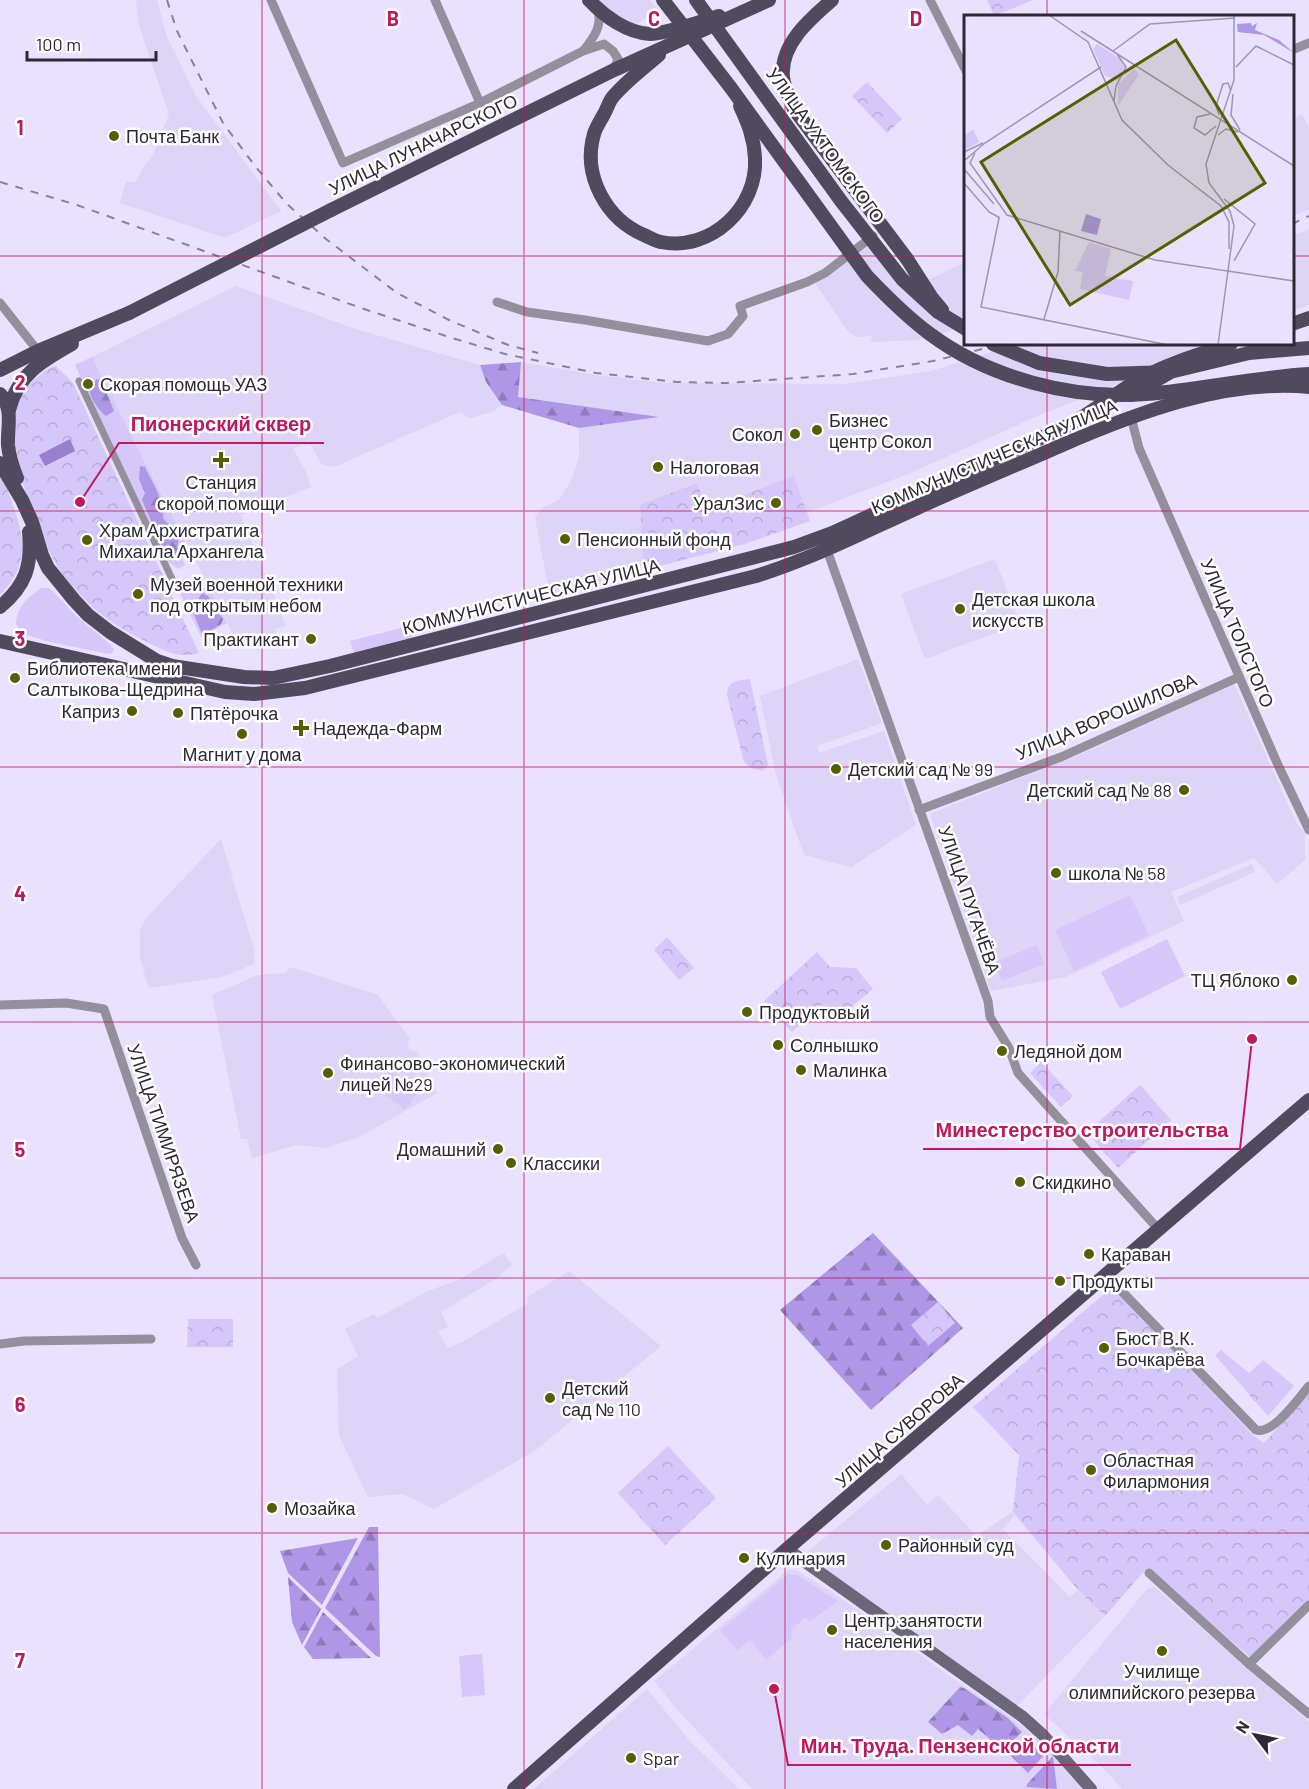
<svg xmlns="http://www.w3.org/2000/svg" width="1309" height="1789" font-family="Barlow,sans-serif">
  <defs>
    <pattern id="forest-firs" width="22" height="20" patternUnits="userSpaceOnUse" patternTransform="scale(1.5)"><rect width="22" height="20" fill="#af96e6"/><path d="M5 1l3.5 6h-7zM16 11l3.5 6h-7z" fill="#8f7abb"/></pattern>
    <pattern id="park-crowns" width="20" height="18" patternUnits="userSpaceOnUse" patternTransform="scale(1.5)"><rect width="20" height="18" fill="#d5c7fa"/><path d="M2 6a3 3 0 1 1 6 0M12 15a3 3 0 1 1 6 0" fill="none" stroke="#b7abd7"/></pattern>
  </defs>
  <rect width="100%" height="100%" fill="#e9e1ff"/>
  <g fill="#ddd4f8">
    <path d="M136,0h21l10,37 29,59 85,115 -56,27 -105,-35 6,-22 9,2 8,-15 11,-15 15,-39 -30,-88z"/>
    <path d="M599,0h51l9,10 -23,14 -18,-8z"/>
    <path d="M1302,114l7,15v80l-16,7v-97z"/>
    <path d="M1309,229v76l-16,6v-75z"/>
    <path d="M872,244l36,42 18,-5 39,-19v63l-23,9 -25,6 -46,2 1,-6 -17,1 -8,-7 -32,-47z"/>
    <path d="M236,286l123,44 121,35 6,17 16,23 -10,7 -22,6 -10,-6 -126,55 -13,-3 -12,-23 -16,8 12,21 6,17 -70,28 45,111 -11,3 4,14 -31,4 -16,-15 -140,-275z"/>
    <path d="M1016,344h199l-175,71 -132,59 -141,54 -93,26 -123,47 -16,-83 7,-10 17,-8 13,-21 7,-23v-28l77,-11 -138,-20 3,-35 75,13 68,8 180,1 87,-13z"/>
    <path d="M995,559l25,65 -95,35 -24,-65z"/>
    <path d="M858,659l24,64 -65,23 2,7 65,-22 32,94 -65,42 -47,-12 -28,-80 -16,-79z"/>
    <path d="M1234,684l62,138 9,11v27l-28,24 -23,-26 -83,34 13,29 -118,56 -75,14 -61,-177 170,-68z"/>
    <path d="M221,839l33,111v14l-32,13 -73,11 -9,-29v-30l8,-13z"/>
    <path d="M1252,864l3,8 -75,33 -3,-8z"/>
    <path d="M291,967l87,28 32,44 -3,4 3,7 8,2 19,41 -78,44 -33,11 -30,-3 -44,13 -5,-19h-6l-29,-144 45,-20 28,-2z"/>
    <path d="M504,1253l8,12 -15,13 -56,34 7,15 -10,5 10,16 16,-7 65,-38 -3,-5 43,-27 92,75 -125,104 -102,59 -31,-15 -35,3 -29,-61 -2,-67 21,-13 -13,-27 29,-15 3,4 51,-27 30,-11z"/>
    <path d="M901,1474l26,31 11,-10 39,41 35,-24 3,3 -12,14 67,68 8,-7 27,26 -88,90 -212,-152z"/>
    <path d="M788,1570h8l45,28 114,82 55,36 49,42 27,31h-334l-71,-75 -27,-33z"/>
    <path d="M1155,1587l154,135v67h-187l-12,-14 -66,-61 103,-125z"/>
    <path d="M647,1689l42,51 50,49h-205z"/>
  </g>
  <g fill="#d5c7fa">
    <path d="M92,357l93,184 -6,9 6,15 -7,4 -10,-7 -93,-197z"/>
    <path d="M184,586l16,3 8,-3 19,37 -26,14 -20,-42 -1,-7z"/>
    <path d="M42,588h6l5,3 23,25 35,29 3,5 -3,4 -8,-1 -57,-12 -25,-8 -5,-9c0,-15 13,-29 26,-36z"/>
    <path d="M409,626l3,11 -58,16 -4,-12z"/>
    <path d="M1130,895l19,40 -75,36 -19,-41z"/>
    <path d="M1167,939l18,37 -65,33 -19,-37z"/>
    <path d="M1037,945l7,19 -42,17 -7,-19z"/>
    <path d="M389,1070l29,23 -13,17 -30,-24z"/>
    <path d="M1221,1350l28,23 14,-13 31,26 -26,30 -53,-61z"/>
    <path d="M788,1574l9,1 41,26 -28,20 -6,-3 -13,12 1,8 -26,22 -16,-20 -12,10 -18,-19z"/>
    <path d="M482,1654l3,41 -23,2 -3,-41z"/>
  </g>
  <g fill="url(#forest-firs)">
    <path d="M521,362l-3,35 141,20 -80,11 -77,-23 -16,-23 -6,-17z"/>
    <path d="M97,379h4l13,32 -8,5c-6,-4 -18,-20 -16,-28 1,-4 5,-6 7,-9z"/>
    <path d="M140,466l5,1c7,15 20,34 18,51l16,19 -3,20 -5,4 -10,-17 -19,-44 3,-7 -6,-14z"/>
    <path d="M202,593l6,3 15,23 -2,5 -16,10h-3l-9,-22 6,-7v-7z"/>
    <path d="M873,1233l90,95 -92,82 -91,-100z"/>
    <path d="M369,1527h9l2,130 -4,-1 -51,-48z"/>
    <path d="M358,1538l-36,67 -34,-32 -8,-22z"/>
    <path d="M288,1577l33,32 -19,36 -10,-23z"/>
    <path d="M323,1612l48,46 -58,1 -9,-12z"/>
    <path d="M960,1687l4,1 44,30 14,14 -19,18 -25,-21 -6,7 -14,-11 -16,9 -14,-12z"/>
    <path d="M1026,1738l18,17 -16,18 -19,-19z"/>
    <path d="M1053,1756l4,33 -31,-2 2,-4z"/>
  </g>
  <g fill="url(#park-crowns)">
    <path d="M987,0h46l-39,16z"/>
    <path d="M867,82l35,37 -15,14 -35,-37z"/>
    <path d="M53,366h3l17,17 126,270c-21,6 -34,-2 -52,-11 -25,-12 -52,-29 -70,-51 -8,-9 -17,-19 -22,-29 -19,-34 -50,-115 -41,-152 5,-20 23,-34 39,-44z"/>
    <path d="M0,473c6,11 10,23 14,35 12,34 13,60 -14,87z"/>
    <path d="M794,476l16,45 -65,23 -101,26 -4,-65 57,-22 10,26z"/>
    <path d="M750,679l18,86 -6,6 -11,-3 -7,-6 -17,-67c0,-14 11,-15 23,-16z"/>
    <path d="M667,937l27,31 -15,12 -25,-30z"/>
    <path d="M817,952l13,15 26,1 17,21 -37,31 -15,-15 -29,27 -28,-31z"/>
    <path d="M1041,1062l32,34 -12,11 -31,-34z"/>
    <path d="M1140,1085l31,35 -53,48 -31,-36z"/>
    <path d="M1112,1287l142,149 10,7 45,-50v209l-58,56 -104,-90 -42,48 -27,-26 -65,-78 6,-57 -46,-48z"/>
    <path d="M938,1302l17,21 -27,23 -17,-21z"/>
    <path d="M188,1319h45v28h-46z"/>
    <circle cx="1263" cy="1390" r="14"/>
    <path d="M668,1446l48,52 -51,47 -47,-52z"/>
  </g>
  <path fill="#9980cf" d="M70,439l5,12 -30,15 -6,-11z"/>
  <g fill="none" stroke-linecap="round" stroke-linejoin="round">
    <path stroke="#93909c" stroke-width="7" d="M79,381l94,200"/>
    <g stroke="#93909c" stroke-width="9">
      <path d="M271,0l72,163 137,-60 103,-52 21,-7 9,7 5,8 -4,11"/>
      <path d="M435,0l45,103"/>
      <path d="M930,0l36,71"/>
      <path d="M584,50c11,-14 18,-24 14,-41"/>
      <path d="M1292,50l17,-7"/>
      <path d="M497,302l30,10 58,8 123,21 20,-7 15,-18 -3,-10 67,-24 18,-9 48,-37"/>
      <path d="M0,303l38,48 4,2"/>
      <path d="M1131,417l8,31 139,317 31,65"/>
      <path d="M827,550l161,451 2,16 19,31 9,25 141,157"/>
      <path d="M919,810l142,-53 178,-80"/>
      <path d="M0,1005l66,-2 38,6 78,229 14,27"/>
      <path d="M1106,1275l150,155c17,5 42,-31 53,-44"/>
      <path d="M0,1344l24,-3 127,-2"/>
      <path d="M1149,1573l100,91 60,50"/>
      <path d="M1249,1664l60,-59"/>
    </g>
    <path stroke="#6b6678" stroke-width="12" d="M787,1549l236,168 20,18 48,54"/>
    <g stroke="#4f4a5e" stroke-width="14">
      <path d="M589,0c15,16 38,33 61,34 14,0 53,-13 69,-18"/>
      <path d="M832,0c-22,19 -52,44 -49,77 1,11 7,22 11,32l113,150 25,39 10,12"/>
      <path d="M659,55c-15,13 -34,27 -47,43 -3,4 -5,11 -8,16 -3,6 -8,13 -10,20 -12,41 12,85 50,101 5,2 11,6 17,7 50,10 97,-35 94,-84 -1,-20 -7,-35 -15,-52"/>
      <path d="M331,210l283,-140 155,-70"/>
      <path d="M1292,324l17,-6"/>
      <path d="M0,370l38,-19 91,-38"/>
      <path d="M0,394c14,14 7,34 8,51 1,12 5,23 9,33"/>
      <path d="M1131,395l38,-22"/>
      <path d="M9,410c9,-36 33,-49 63,-66"/>
      <path d="M0,463l22,37 10,22 10,33 6,13 26,32 14,15 22,17 47,29 15,5 72,11 29,1 57,-12 464,-119 38,-14 233,-106c28,-14 51,-35 79,-50 27,-15 58,-23 87,-33"/>
      <path d="M0,607c26,-22 32,-41 29,-75"/>
      <path d="M0,641l225,51 29,2 51,-6 451,-112c55,-17 106,-43 159,-67 48,-22 97,-42 145,-63 76,-33 165,-67 249,-59"/>
      <path d="M514,1789l273,-240 522,-449"/>
    </g>
    <g stroke="#898398" stroke-width="2" stroke-dasharray="8 8" stroke-linecap="butt">
      <path d="M167,0l10,31 46,92 32,43 32,38 39,35 71,54 52,27 59,25 30,8"/>
      <path d="M0,182l77,23 284,103 88,29 56,17 91,19 81,9 50,1 126,-9 80,-13 70,-17"/>
      <path d="M1292,224l17,-8"/>
    </g>
    <g stroke="#4f4a5e" stroke-width="14">
      <path d="M663,0l68,88 136,188c19,20 40,41 63,58 59,44 143,66 216,60 55,-4 108,-17 163,-20"/>
      <path d="M696,0l145,201 61,78 36,33 28,17"/>
      <path d="M129,313l202,-103"/>
      <path d="M993,344l46,19 68,11 63,-2 79,-19 60,-5"/>
    </g>
  </g>
  <path fill="none" stroke="#c2185b" stroke-width="1.5" stroke-opacity="0.55" d="M262,0v1789M524,0v1789M785,0v1789M1047,0v16M0,256h966M1292,256h17M1047,344v1445M0,511h1309M0,767h1309M0,1022h1309M0,1278h1309M0,1533h1309"/>
  <g fill="#546000" stroke="#fff" stroke-width="2">
    <circle cx="114" cy="136" r="6"/>
    <circle cx="88" cy="384" r="6"/>
    <circle cx="817" cy="430" r="6"/>
    <circle cx="795" cy="434" r="6"/>
    <path d="M218 451h6v6h6v6h-6v6h-6v-6h-6v-6h6z"/>
    <circle cx="658" cy="467" r="6"/>
    <circle cx="776" cy="503" r="6"/>
    <circle cx="565" cy="539" r="6"/>
    <circle cx="87" cy="540" r="6"/>
    <circle cx="138" cy="594" r="6"/>
    <circle cx="960" cy="609" r="6"/>
    <circle cx="311" cy="639" r="6"/>
    <circle cx="15" cy="678" r="6"/>
    <circle cx="132" cy="711" r="6"/>
    <circle cx="178" cy="713" r="6"/>
    <path d="M298 719h6v6h6v6h-6v6h-6v-6h-6v-6h6z"/>
    <circle cx="242" cy="734" r="6"/>
    <circle cx="836" cy="769" r="6"/>
    <circle cx="1184" cy="790" r="6"/>
    <circle cx="1056" cy="873" r="6"/>
    <circle cx="1292" cy="980" r="6"/>
    <circle cx="747" cy="1012" r="6"/>
    <circle cx="778" cy="1045" r="6"/>
    <circle cx="1002" cy="1051" r="6"/>
    <circle cx="801" cy="1070" r="6"/>
    <circle cx="328" cy="1073" r="6"/>
    <circle cx="498" cy="1149" r="6"/>
    <circle cx="511" cy="1163" r="6"/>
    <circle cx="1020" cy="1182" r="6"/>
    <circle cx="1089" cy="1254" r="6"/>
    <circle cx="1060" cy="1281" r="6"/>
    <circle cx="1104" cy="1348" r="6"/>
    <circle cx="550" cy="1398" r="6"/>
    <circle cx="1091" cy="1470" r="6"/>
    <circle cx="272" cy="1508" r="6"/>
    <circle cx="886" cy="1545" r="6"/>
    <circle cx="744" cy="1558" r="6"/>
    <circle cx="832" cy="1630" r="6"/>
    <circle cx="1162" cy="1651" r="6"/>
    <circle cx="631" cy="1758" r="6"/>
  </g>
  <g text-anchor="middle" dominant-baseline="central" stroke-width="5" stroke-linejoin="round" paint-order="stroke">
    <g font-size="18" fill="#2c2934" stroke="#fff" text-anchor="start">
      <text x="126" y="136">Почта Банк</text>
      <text x="100" y="384">Скорая помощь УАЗ</text>
      <text x="829" y="420">Бизнес<tspan x="829" dy="21">центр Сокол</tspan></text>
      <text x="783" y="434" text-anchor="end">Сокол</text>
      <text x="670" y="467">Налоговая</text>
      <text x="221" y="482" text-anchor="middle">Станция<tspan x="221" dy="21">скорой помощи</tspan></text>
      <text x="764" y="503" text-anchor="end">УралЗис</text>
      <text x="99" y="530">Храм Архистратига<tspan x="99" dy="21">Михаила Архангела</tspan></text>
      <text x="577" y="539">Пенсионный фонд</text>
      <text x="150" y="584">Музей военной техники<tspan x="150" dy="21">под открытым небом</tspan></text>
      <text x="972" y="599">Детская школа<tspan x="972" dy="21">искусств</tspan></text>
      <text x="299" y="639" text-anchor="end">Практикант</text>
      <text x="27" y="668">Библиотека имени<tspan x="27" dy="21">Салтыкова-Щедрина</tspan></text>
      <text x="120" y="711" text-anchor="end">Каприз</text>
      <text x="190" y="713">Пятёрочка</text>
      <text x="313" y="728">Надежда-Фарм</text>
      <text x="242" y="754" text-anchor="middle">Магнит у дома</text>
      <text x="848" y="769">Детский сад № 99</text>
      <text x="1172" y="790" text-anchor="end">Детский сад № 88</text>
      <text x="1068" y="873">школа № 58</text>
      <text x="1280" y="980" text-anchor="end">ТЦ Яблоко</text>
      <text x="759" y="1012">Продуктовый</text>
      <text x="790" y="1045">Солнышко</text>
      <text x="1014" y="1051">Ледяной дом</text>
      <text x="340" y="1063">Финансово-экономический<tspan x="340" dy="21">лицей №29</tspan></text>
      <text x="813" y="1070">Малинка</text>
      <text x="486" y="1149" text-anchor="end">Домашний</text>
      <text x="523" y="1163">Классики</text>
      <text x="1032" y="1182">Скидкино</text>
      <text x="1101" y="1254">Караван</text>
      <text x="1072" y="1281">Продукты</text>
      <text x="1116" y="1338">Бюст В.К.<tspan x="1116" dy="21">Бочкарёва</tspan></text>
      <text x="562" y="1388">Детский<tspan x="562" dy="21">сад № 110</tspan></text>
      <text x="1103" y="1460">Областная<tspan x="1103" dy="21">Филармония</tspan></text>
      <text x="284" y="1508">Мозайка</text>
      <text x="898" y="1545">Районный суд</text>
      <text x="756" y="1558">Кулинария</text>
      <text x="844" y="1620">Центр занятости<tspan x="844" dy="21">населения</tspan></text>
      <text x="1162" y="1671" text-anchor="middle">Училище<tspan x="1162" dy="21">олимпийского резерва</tspan></text>
      <text x="643" y="1758">Spar</text>
    </g>
    <g font-size="18" fill="#2c2934" stroke="#fff">
      <text transform="translate(423 144) rotate(-26)">УЛИЦА ЛУНАЧАРСКОГО</text>
      <text transform="translate(826 145) rotate(54)">УЛИЦА УХТОМСКОГО</text>
      <text transform="translate(994 456) rotate(-23)">КОММУНИСТИЧЕСКАЯ УЛИЦА</text>
      <text transform="translate(531 596) rotate(-14)">КОММУНИСТИЧЕСКАЯ УЛИЦА</text>
      <text transform="translate(1238 633) rotate(67)">УЛИЦА ТОЛСТОГО</text>
      <text transform="translate(1106 716) rotate(-23)">УЛИЦА ВОРОШИЛОВА</text>
      <text transform="translate(970 900) rotate(71)">УЛИЦА ПУГАЧЁВА</text>
      <text transform="translate(164 1133) rotate(71)">УЛИЦА ТИМИРЯЗЕВА</text>
      <text transform="translate(899 1430) rotate(-41)">УЛИЦА СУВОРОВА</text>
    </g>
  </g>
  <g transform="translate(964 15)">
    <rect width="330" height="330" fill="#e9e1ff"/>
    <path d="M287,8l1,3 5,-3 -2,7 24,10 15,13 -30,-18 -26,-3 -1,-8zM122,199l15,5 -4,16 -16,-4z" fill="#af96e6"/>
    <path d="M133,29l22,14 6,9 -7,13 -13,-4 -12,-27zM170,54l5,5 -21,32v-22zM9,114l6,13 -15,8v-14zM125,227l22,7 -6,27 28,5 -4,19 -49,-11 3,-17 -8,-1z" fill="#d5c7fa"/>
    <path fill="none" stroke="#9d97ae" stroke-width="1.5" d="M85,0l39,27 34,78 46,45 53,41 8,16v27M117,16l213,135M149,36l37,-27 85,-6M272,52l20,-21 38,19M269,79l-2,21 9,15M150,86l2,-15 10,-19 -9,-13M246,99l-13,3 -3,11 11,7 11,-9M255,100l-3,-9 7,-22 5,-1 3,8M254,120l8,-6 12,3M0,137l19,-9M11,138l-5,10 37,52 148,45 139,21M0,146l21,-18 116,-76M0,154l30,35M0,168l25,29 11,6M260,184l31,25 -21,37M35,203l-18,89 187,38M80,304l14,-47 2,-41M254,330l16,-119 -4,-15 -21,-28 -3,-19 28,-84v-65"/>
    <path fill="#546000" fill-opacity="0.15" stroke="#546000" stroke-width="3" d="M212,25l89,143 -195,122 -89,-143z"/>
    <rect width="330" height="330" fill="none" stroke="#2c2934" stroke-width="3"/>
  </g>
  <g font-size="20" text-anchor="middle" font-weight="bold" fill="#c2185b" stroke="#fff" stroke-width="5" stroke-linejoin="round" paint-order="stroke">
    <text x="393" y="26">B</text>
    <text x="654" y="26">C</text>
    <text x="916" y="26">D</text>
    <text x="20" y="135">1</text>
    <text x="20" y="390">2</text>
    <text x="20" y="646">3</text>
    <text x="20" y="901">4</text>
    <text x="20" y="1157">5</text>
    <text x="20" y="1412">6</text>
    <text x="20" y="1668">7</text>
  </g>
  <path fill="none" stroke="#c2185b" stroke-width="2" d="M80 502L119 443H324M1252 1039L1240 1149H923M774 1689L788 1765H1131"/>
  <g fill="#c2185b" stroke="#fff" stroke-width="2">
    <circle cx="80" cy="502" r="6"/>
    <circle cx="1252" cy="1039" r="6"/>
    <circle cx="774" cy="1689" r="6"/>
  </g>
  <g font-size="20" text-anchor="middle" font-weight="bold" fill="#c2185b" stroke="#fff" stroke-width="5" stroke-linejoin="round" paint-order="stroke">
    <text x="221" y="431">Пионерский сквер</text>
    <text x="1082" y="1137">Минестерство строительства</text>
    <text x="960" y="1753">Мин. Труда. Пензенской области</text>
  </g>
  <g transform="translate(1255 1735) rotate(302)" stroke="#ffffff" stroke-width="4.5" paint-order="stroke">
  <path d="M0-4.5L10 22L0 15L-10 22Z" fill="#2c2934"/>
  <text y="-9" font-size="16" font-weight="bold" text-anchor="middle" fill="#2c2934">N</text>
  </g>
  <path d="M27 51v9h129v-9" fill="none" stroke="#2c2934" stroke-width="3"/>
  <text x="36" y="51" font-size="18" fill="#2c2934" stroke="#ffffff" stroke-width="4.5" paint-order="stroke">100 m</text>
</svg>
